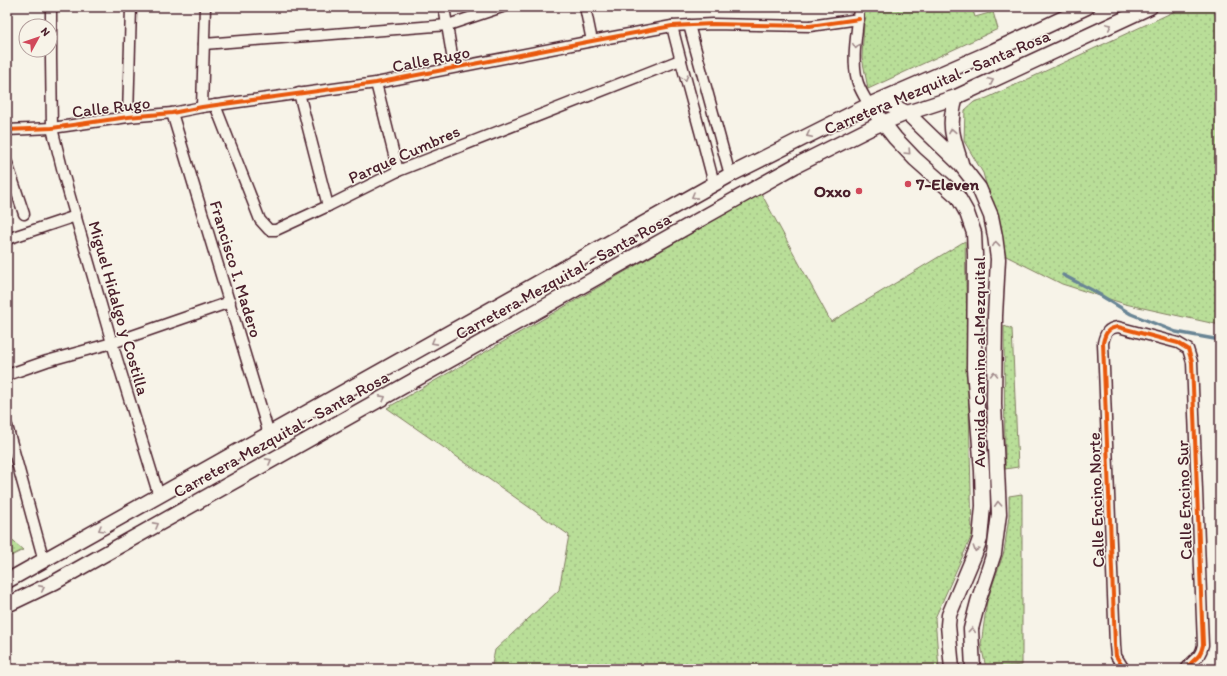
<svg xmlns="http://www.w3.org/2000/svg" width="1227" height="676" font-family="Itim,sans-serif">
  <defs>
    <pattern id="grass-dots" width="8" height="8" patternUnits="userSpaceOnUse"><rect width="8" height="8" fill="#b9de98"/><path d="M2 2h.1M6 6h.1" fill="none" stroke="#a1be83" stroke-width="1.8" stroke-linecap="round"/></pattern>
  </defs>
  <rect width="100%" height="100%" fill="#f7f3e8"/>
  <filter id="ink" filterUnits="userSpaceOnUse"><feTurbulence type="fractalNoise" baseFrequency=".025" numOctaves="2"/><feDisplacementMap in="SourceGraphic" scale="8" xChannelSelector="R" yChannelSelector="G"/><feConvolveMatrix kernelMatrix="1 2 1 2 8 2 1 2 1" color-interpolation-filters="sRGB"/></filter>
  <g filter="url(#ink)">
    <g fill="url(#grass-dots)" stroke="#827e62">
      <path d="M865,7h107l3,10 18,-5 5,17 -130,60 -6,-32z"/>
      <path d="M1184,7h36v318l-95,-21 -63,-20 -56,-28 -23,-83 -19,-32 1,-31 9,-8 13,-4z"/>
      <path d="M761,193l70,129 134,-81 7,294 -37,83 4,51h-448l4,-19 64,-60 10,-55 -182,-127 151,-86z"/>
      <path d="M1004,326l8,3 6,138 -13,2z"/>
      <path d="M1022,494v171l-36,3 -5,-23 6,-44 17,-49 5,-36v-20z"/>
      <path d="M7,536l16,14 -16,8z"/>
    </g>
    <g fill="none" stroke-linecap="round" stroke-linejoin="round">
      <path stroke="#698595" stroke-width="3.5" d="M1063,275l29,15 39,24 45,18 44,8"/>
      <g stroke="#4a1f2b" stroke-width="13">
        <g id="minor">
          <path d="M51,7v52l1,69 12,48 48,167 47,153"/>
          <path d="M444,7l10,60"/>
          <path d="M585,7l7,34"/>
          <path d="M859,7c-1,24 -8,49 -2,73 2,9 8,17 12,25"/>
          <path d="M689,25l41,150"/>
          <path d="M672,26c13,53 29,106 42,158"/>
          <path d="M204,44l244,-19 54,-18"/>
          <path d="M376,83l22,88"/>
          <path d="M299,93l29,113"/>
          <path d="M215,105l45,115 9,10h7l52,-24 70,-35 282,-111"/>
          <path d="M202,107l3,-100"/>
          <path d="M172,113l97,321"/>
          <path d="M128,117l3,-110"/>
          <path d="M7,130l45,-2 76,-11 44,-4 30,-6 174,-24 216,-42 80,-15 41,-2 97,2 49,-7"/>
          <path d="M7,163l17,51"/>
          <path d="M7,239l69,-23"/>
          <path d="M7,375l40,-14 65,-18 118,-41"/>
          <path d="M7,426l37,135"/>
          <path d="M1124,669l-8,-13 -1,-11 -12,-302c2,-10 5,-15 15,-16l60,16 10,6 4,13 11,283c-3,15 -10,13 -17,24"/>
        </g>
      </g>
      <g stroke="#4a1f2b" stroke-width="17">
        <g id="secondary">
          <path d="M956,97c-8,27 -4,39 5,66"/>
          <path d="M879,101l10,3 18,9 54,52 18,23 12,28 4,20 3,23 -3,57 -1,88 5,110 -5,39 -16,49 -7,27 2,40"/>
          <path d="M877,115l18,23 20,21 43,38 9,16 7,20 1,22 -1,114 8,102 1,35 -3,33 -5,14 -26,62 -1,10 4,44"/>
          <path d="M7,581l723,-406 139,-70 122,-53 96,-45"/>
          <path d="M7,605l48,-23 740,-416 80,-40 32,-13 49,-16 194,-90"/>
        </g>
      </g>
      <use href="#minor" stroke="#f7f3e8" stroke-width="10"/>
      <use href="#secondary" stroke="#f7f3e8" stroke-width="14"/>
      <g stroke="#f7f3e8" stroke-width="6">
        <g id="cycleway">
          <path d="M7,130l45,-2 76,-11 44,-4 30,-6 174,-24 216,-42 80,-15 41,-2 97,2 49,-7"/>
          <path d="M1124,669l-8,-13 -1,-11 -12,-302c2,-10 5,-15 15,-16l60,16 10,6 4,13 11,283c-3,15 -10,13 -17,24"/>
        </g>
      </g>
      <use href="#cycleway" stroke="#e8590c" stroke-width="4"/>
    </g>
    <defs><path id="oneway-chevron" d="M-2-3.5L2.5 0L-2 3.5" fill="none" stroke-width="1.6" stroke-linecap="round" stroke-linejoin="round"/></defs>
    <g stroke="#a0898a">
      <use href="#oneway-chevron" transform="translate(1109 26) rotate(-25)"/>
      <use href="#oneway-chevron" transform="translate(856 46) rotate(96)"/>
      <use href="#oneway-chevron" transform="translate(685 78) rotate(74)"/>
      <use href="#oneway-chevron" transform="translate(991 81) rotate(-25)"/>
      <use href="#oneway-chevron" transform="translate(952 131) rotate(-100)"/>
      <use href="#oneway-chevron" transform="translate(809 135) rotate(153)"/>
      <use href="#oneway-chevron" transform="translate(908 152) rotate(46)"/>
      <use href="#oneway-chevron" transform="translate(694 196) rotate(151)"/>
      <use href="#oneway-chevron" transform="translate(996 244) rotate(-96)"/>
      <use href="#oneway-chevron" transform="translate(434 342) rotate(151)"/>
      <use href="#oneway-chevron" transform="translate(994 374) rotate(-90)"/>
      <use href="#oneway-chevron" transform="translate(383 398) rotate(-29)"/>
      <use href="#oneway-chevron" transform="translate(269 461) rotate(-29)"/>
      <use href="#oneway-chevron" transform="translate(998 504) rotate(-93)"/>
      <use href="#oneway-chevron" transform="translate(156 525) rotate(-29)"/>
      <use href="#oneway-chevron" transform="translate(101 529) rotate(150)"/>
      <use href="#oneway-chevron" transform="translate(976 549) rotate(108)"/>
      <use href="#oneway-chevron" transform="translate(42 588) rotate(-26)"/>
      <use href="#oneway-chevron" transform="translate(972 630) rotate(-84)"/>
    </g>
  </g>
  <g fill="#d1495b" stroke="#f7f3e8" stroke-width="1.5">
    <circle cx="908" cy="184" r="4"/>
    <circle cx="859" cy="191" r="4"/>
  </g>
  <g text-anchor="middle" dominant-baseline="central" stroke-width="3" stroke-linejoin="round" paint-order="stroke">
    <g font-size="17" fill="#4a1f2b" stroke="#f7f3e8">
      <text transform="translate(431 59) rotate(-11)">Calle Rugo</text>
      <text transform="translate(937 82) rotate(-23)">Carretera Mezquital - Santa Rosa</text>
      <text transform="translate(111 107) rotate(-7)">Calle Rugo</text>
      <text transform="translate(404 154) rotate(-24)">Parque Cumbres</text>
      <text transform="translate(236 269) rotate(73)">Francisco I. Madero</text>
      <text transform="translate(563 276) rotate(-29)">Carretera Mezquital - Santa Rosa</text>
      <text transform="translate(119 308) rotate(74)">Miguel Hidalgo y Costilla</text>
      <text transform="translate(979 362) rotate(-90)">Avenida Camino al Mezquital</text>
      <text transform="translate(281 434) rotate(-29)">Carretera Mezquital - Santa Rosa</text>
      <text transform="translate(1096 500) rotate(-92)">Calle Encino Norte</text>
      <text transform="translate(1184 500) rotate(-92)">Calle Encino Sur</text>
    </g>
    <g font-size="17" font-weight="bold" fill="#4a1f2b" stroke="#f7f3e8" text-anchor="start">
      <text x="916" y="184">7-Eleven</text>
      <text x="851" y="191" text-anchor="end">Oxxo</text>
    </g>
  </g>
  <rect width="1227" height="676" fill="none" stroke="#f7f3e8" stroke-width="24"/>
  <rect x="12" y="12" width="1203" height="652" fill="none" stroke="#4a1f2b" stroke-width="1.5" filter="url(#ink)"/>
  <g transform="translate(38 38) rotate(50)"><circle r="19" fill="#f7f3e8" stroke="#b29e9c"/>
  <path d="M0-3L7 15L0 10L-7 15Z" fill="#d1495b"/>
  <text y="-6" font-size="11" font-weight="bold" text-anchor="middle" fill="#4a1f2b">N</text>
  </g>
</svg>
